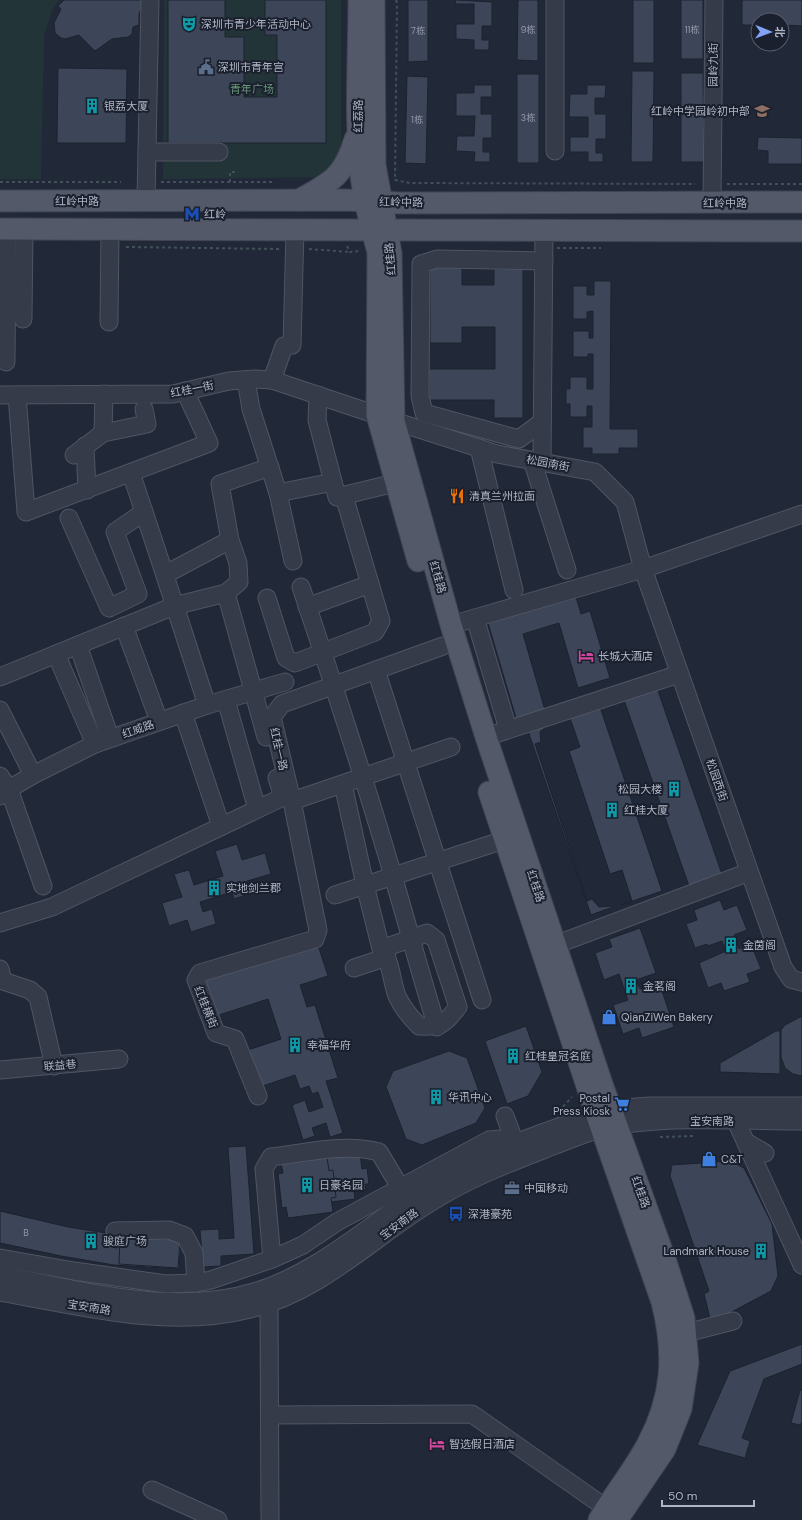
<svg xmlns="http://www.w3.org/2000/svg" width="802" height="1520" font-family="'DM Sans','Noto Sans SC',sans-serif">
  <rect width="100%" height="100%" fill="#212838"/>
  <g fill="#233439">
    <path d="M0,0h59l-7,10 -8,25 -3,144h-41z"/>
    <path d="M164,0h177v153l-21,24 -157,2z"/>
  </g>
  <g fill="#3d4658" stroke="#1c222f">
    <path d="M64,0h81l-6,14v11l-6,2 -1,7 -4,3 -16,2 -17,12 -16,-16 -14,4 -4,-1 -6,-5 -1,-10 7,-14 -3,-3z"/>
    <path d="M168,0h57v37h19v60h33v-62h-12v-35h61v143h-158z"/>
    <path d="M408,0h20v61l-20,1z"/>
    <path d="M456,0l36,2v24h-10v14h7v10h-15v-10l-18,-1v-15h18v-20h-19z"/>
    <path d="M518,0h20v61l-21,-1z"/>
    <rect x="633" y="0" width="21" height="63"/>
    <rect x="681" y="0" width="22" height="59"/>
    <path d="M742,0h60v26l-20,-1v-5h-24v5h-16z"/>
    <path d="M58,68l69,1 -1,74h-69z"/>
    <path d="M632,71h22l-1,91h-22z"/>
    <path d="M681,73h22l1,89h-23z"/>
    <rect x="517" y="74" width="22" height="89"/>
    <path d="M407,76l21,1 -2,87 -21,-1z"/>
    <path d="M474,85h18v12h-11v17h11v24h-9v14h7v10h-16l1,-10 -19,-1 1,-15h17l1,-20h-19v-23h18z"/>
    <path d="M587,85h19l-1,13h-10v16h11v25h-10v14h7v9h-15v-10h-18v-15h18v-20h-19l1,-23h17z"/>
    <path d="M758,137l44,1v26h-34v-13l-11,-1z"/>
    <path d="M430,268h32v17h32v-16h29v149h-29v-18h-65v-31h66v-42h-33v16h-32z"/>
    <path d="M594,281h17l-1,148h28v19h-19v6h-27v-6h-9v-21h9v-21h-5v11h-17v-13h-4v-15h4v-12h17v12h6v-35h-5v3h-15v-26h16v7h4v-27l-6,1v7h-14v-33h14v9h7z"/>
    <path d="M576,597l5,17 9,-3 20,67 -32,10 -19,-65 -36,11 22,76 -29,8 -28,-95z"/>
    <path d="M657,688l66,189 -33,12 -66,-189z"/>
    <path d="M600,707l62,184 -41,14 11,-4 -10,-31 -12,4 -41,-123 11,-4 -10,-29 -23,8 -7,6 1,10 -6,2 52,157 5,-2 7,8 13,-1 1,1 -22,8 -63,-184z"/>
    <path d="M237,844l5,16 23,-7 6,21 -24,7 4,12 -17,6 -2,-7 -32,10 3,10 9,-3 4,15 -25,8 -4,-12 -18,6 -7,-23 20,-6 -8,-23 15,-4 5,15 29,-9 -8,-25z"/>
    <path d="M720,900l4,10 13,-5 10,25 -13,5 5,14 12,-5 10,25 -14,5 3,8 -26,9 -3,-8 -13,5 -9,-25 27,-12 -4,-10 -14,5 -1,-2 -12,4 -9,-24 11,-4 -3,-10z"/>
    <path d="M640,928l16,45 -20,7 4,9 19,-7 15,45 -32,11 -3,-10 -16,6 -10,-29 15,-5 -9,-26 -15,6 -9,-27 17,-6 -3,-8z"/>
    <path d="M317,942l11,34 -28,9 7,22 8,-2 23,73 -12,3 17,52 -13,4 -4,-14 -14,5 3,8 -12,4 -11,-35 13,-5 4,12 14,-5 -5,-15 -6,2 -3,-8 -9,3 -5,-14 -38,13 -12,-37 36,-12 -13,-40 -52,17 -12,-37z"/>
    <path d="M802,1016v60l-9,-2 -8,-6 -4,-11v-27l4,-5z"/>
    <path d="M526,1026l16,46 -14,24 -21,8 -22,-63z"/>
    <path d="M776,1031h4v43l-60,-2v-9z"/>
    <path d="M449,1051l18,7 18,50 -9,15 -54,22 -16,-6 -20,-52 7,-16z"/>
    <path d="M246,1146l8,108 -33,2v10l-18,1 -3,-37 19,-1v10l15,-1 -6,-91z"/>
    <path d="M360,1153l2,16 5,-1 2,16h-4l1,6 -12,1 1,8 -73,9 -4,-34 5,-1 -2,-10z"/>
    <path d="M327,1157l2,14 4,-1 3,27 -5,1 2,14 -45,6 -2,-11 -4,1 -4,-34 5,-1 -2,-10z"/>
    <path d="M729,1161l1,6 7,1 1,3 6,-3 23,49 -9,5 2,4 12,-2 6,52 -5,1 -1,5 -4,4 3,5 -50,27 -6,-10 4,-2 -7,-14 36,-19 2,-4 -6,-42h-3l-17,-35 -3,-3 -43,3 -1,-14 -4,1 -1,-13z"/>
    <path d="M730,1161l14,7 28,56 6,52 -7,15 -58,31 -3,-4 -6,-24 5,-3 -39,-115 2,-11z"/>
    <path d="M0,1211l54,13 -6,28 -48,-11z"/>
    <path d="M0,1211l68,16 51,8 62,4 -2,30 -65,-4 -53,-9 -61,-13z"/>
    <path d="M120,1237l60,3 -2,28 -59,-4z"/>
    <path d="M802,1344v20l-38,15 -22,59 8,3 -5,17 -48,-13 33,-74z"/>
    <path d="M800,1390l2,1v31l-2,3 -9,-2z"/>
  </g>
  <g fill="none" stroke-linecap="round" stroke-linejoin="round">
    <g stroke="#505563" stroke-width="19">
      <g id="minor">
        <path d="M555,151v-151"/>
        <path d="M147,152h72"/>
        <path d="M146,200l4,-200"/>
        <path d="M712,203l2,-203"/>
        <path d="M23,319l1,-90"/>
        <path d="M109,322l1,-92"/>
        <path d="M6,362l1,-133"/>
        <path d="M246,380l5,29 27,84 15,68"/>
        <path d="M272,380l12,-34 8,-1 3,-116"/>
        <path d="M0,395l173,-1 56,-13 26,-2 17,1 105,35"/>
        <path d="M17,395l9,117 183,-69 -24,-52"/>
        <path d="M318,395l-1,25 20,77 58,-14"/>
        <path d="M394,421l103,33 98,18 30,30 18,67 140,398 8,12 11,3"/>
        <path d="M542,422l-23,17 -95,-26 -4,-17 1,-132 16,-5 107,2"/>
        <path d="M103,433l1,-39"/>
        <path d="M85,446l2,44"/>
        <path d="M479,448l35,142"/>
        <path d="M74,455l29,-22 44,-9 -3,-15"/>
        <path d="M532,460l35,110"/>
        <path d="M542,462l2,-232"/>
        <path d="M131,473c26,77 51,155 76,232"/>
        <path d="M278,493l55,-11"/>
        <path d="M69,518l40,90 29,-14 -23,-62 29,-20"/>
        <path d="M166,574l64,-34"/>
        <path d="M301,587c32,96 64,192 92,289 15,50 28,101 44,151"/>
        <path d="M226,593l40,144"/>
        <path d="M267,598l19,60 9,5 80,-31 6,-11 -37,-125"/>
        <path d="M307,607l63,-23"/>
        <path d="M475,618l33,111"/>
        <path d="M451,625l192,-56 159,-55"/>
        <path d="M124,626l35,95"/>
        <path d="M78,645l29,84"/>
        <path d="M56,654l39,90"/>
        <path d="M376,670l106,330"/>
        <path d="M0,677l174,-71 52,-13 13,-11 -1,-19 -8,-23 -10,-56 50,-17"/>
        <path d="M226,700l31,109"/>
        <path d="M0,710l33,65"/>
        <path d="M183,713l38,113"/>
        <path d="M486,737l193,-63"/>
        <path d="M0,776l9,13 34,97"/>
        <path d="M343,784l22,101 16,64c11,14 10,31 16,47 5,11 14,22 22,30 24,1 24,-1 39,-19l-22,-67 -9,-7 -46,16"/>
        <path d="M0,796l9,-7 24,-14 62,-31 112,-39 78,-23"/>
        <path d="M292,801l159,-54"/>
        <path d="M335,895l169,-55"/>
        <path d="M0,923l52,-16 231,-110 -6,-19"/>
        <path d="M555,945l194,-73"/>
        <path d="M354,968l33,-11"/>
        <path d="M0,969l3,12 27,9 8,7 16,69"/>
        <path d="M0,1070l119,-11"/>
        <path d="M258,1096l-23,-57 -19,-6 -20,-53 4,-7 115,-34 3,-9 -26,-129 -20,-84 10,-13 161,-58"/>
        <path d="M505,1116l10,27"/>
        <path d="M736,1121l66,144"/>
        <path d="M746,1142l19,11"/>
        <path d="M115,1231l54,-1 16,6 9,17 2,30"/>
        <path d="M0,1258l74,13 92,13 30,-1 15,-3 61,-21 31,-14 34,-23 152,-82 12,-1 13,4"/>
        <path d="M272,1259l-8,-90 7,-12c36,-4 73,-14 108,-5l21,35"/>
        <path d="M0,1275c83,15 173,42 257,16 59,-18 108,-63 159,-96 38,-26 82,-46 126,-62 38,-14 66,-25 108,-27h152"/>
        <path d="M0,1292c81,14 168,38 250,17 71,-17 122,-71 183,-108 38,-24 79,-39 120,-55 21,-8 43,-18 65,-21 60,-9 124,-4 184,-4"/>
        <path d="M269,1303l1,217"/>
        <path d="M686,1333l47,-12"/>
        <path d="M270,1415l202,-1 144,101"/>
        <path d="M152,1490l66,30"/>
      </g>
    </g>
    <g stroke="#3e4452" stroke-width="23">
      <g id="major">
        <path d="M359,0c0,55 -4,111 1,165 2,29 10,59 18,87l-1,163 41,146"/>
        <path d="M374,0l1,165 16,88 3,168 57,204 35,112 117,350 62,172 19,59 4,45 -7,46 -16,40 -48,71"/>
        <path d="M299,200c33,-18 45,-24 56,-61"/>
        <path d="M0,201l346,-1 54,3 402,-1"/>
        <path d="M0,229l802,2"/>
        <path d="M489,792l107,321 66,189c13,52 11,95 -15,143 -14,26 -33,49 -48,75"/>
      </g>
    </g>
    <g stroke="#415157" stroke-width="2" stroke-dasharray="3 3" stroke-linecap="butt">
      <path d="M396,0l1,3 -2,177 15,3 285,1"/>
      <path d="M0,182h121"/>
      <path d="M161,182h114"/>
      <path d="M230,182v-10h5"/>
      <path d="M727,184h75"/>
      <path d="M347,246l3,6 10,-1"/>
      <path d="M126,247l155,2"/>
      <path d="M557,248h44"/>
      <path d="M309,249l41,3"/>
      <path d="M559,1111l13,-14"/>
      <path d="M660,1137l33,-1"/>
    </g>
    <use href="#minor" stroke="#353b49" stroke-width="17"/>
    <use href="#major" stroke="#535969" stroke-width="21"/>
  </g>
  <defs>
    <g id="theatre-bare" transform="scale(1.2)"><path d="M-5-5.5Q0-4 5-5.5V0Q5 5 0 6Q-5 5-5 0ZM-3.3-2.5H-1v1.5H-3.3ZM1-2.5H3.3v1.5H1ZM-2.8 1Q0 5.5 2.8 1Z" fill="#0f9aa8" stroke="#1a202d" stroke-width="2.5" paint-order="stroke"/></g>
    <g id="civic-bare" transform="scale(1.2)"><path d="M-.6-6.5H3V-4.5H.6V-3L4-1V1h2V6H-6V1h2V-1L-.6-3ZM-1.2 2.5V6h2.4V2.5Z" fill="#5c6f8a" stroke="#1a202d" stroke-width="2.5" paint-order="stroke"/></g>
    <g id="building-bare" transform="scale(1.2)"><path d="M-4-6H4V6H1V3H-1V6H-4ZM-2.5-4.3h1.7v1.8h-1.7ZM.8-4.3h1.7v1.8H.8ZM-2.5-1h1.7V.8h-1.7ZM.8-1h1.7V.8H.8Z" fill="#0f9aa8" stroke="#1a202d" stroke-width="2.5" paint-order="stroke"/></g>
    <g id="school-bare" transform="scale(1.2)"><path d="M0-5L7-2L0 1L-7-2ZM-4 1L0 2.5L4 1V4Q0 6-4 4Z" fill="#8d6e63" stroke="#1a202d" stroke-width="2.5" paint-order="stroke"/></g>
    <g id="metro-bare" transform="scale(1.2)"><path d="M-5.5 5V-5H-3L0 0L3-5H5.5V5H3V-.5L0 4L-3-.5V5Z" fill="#1a4fb4" stroke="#1a202d" stroke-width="2.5" paint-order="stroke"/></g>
    <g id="restaurant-bare" transform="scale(1.2)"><path d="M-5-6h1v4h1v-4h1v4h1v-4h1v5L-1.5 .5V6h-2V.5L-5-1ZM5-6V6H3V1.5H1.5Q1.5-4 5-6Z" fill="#e8710a" stroke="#1a202d" stroke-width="2.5" paint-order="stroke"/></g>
    <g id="hotel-bare" transform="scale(1.2)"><path d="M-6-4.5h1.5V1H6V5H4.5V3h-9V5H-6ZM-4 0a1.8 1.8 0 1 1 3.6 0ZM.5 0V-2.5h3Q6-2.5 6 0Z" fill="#d1479c" stroke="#1a202d" stroke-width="2.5" paint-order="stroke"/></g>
    <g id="shop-bare" transform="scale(1.2)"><path d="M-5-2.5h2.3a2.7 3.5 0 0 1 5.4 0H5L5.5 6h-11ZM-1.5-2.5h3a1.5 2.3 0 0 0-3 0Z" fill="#3f7fe0" stroke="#1a202d" stroke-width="2.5" paint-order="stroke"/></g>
    <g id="supermarket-bare" transform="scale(1.2)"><path d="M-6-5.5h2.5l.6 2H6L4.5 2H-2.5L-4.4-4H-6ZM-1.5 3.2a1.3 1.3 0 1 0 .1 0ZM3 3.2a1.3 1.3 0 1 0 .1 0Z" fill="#3f7fe0" stroke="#1a202d" stroke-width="2.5" paint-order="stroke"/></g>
    <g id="office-bare" transform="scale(1.2)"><path d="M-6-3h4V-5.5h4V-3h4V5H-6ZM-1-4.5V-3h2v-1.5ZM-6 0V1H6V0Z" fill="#5c6f8a" stroke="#1a202d" stroke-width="2.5" paint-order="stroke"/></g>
    <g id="bus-bare" transform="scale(1.2)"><path d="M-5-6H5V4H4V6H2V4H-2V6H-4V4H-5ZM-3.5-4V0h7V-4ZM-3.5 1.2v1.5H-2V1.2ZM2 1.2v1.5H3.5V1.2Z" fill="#1a4fb4" stroke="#1a202d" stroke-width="2.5" paint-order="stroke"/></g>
  </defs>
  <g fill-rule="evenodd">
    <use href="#theatre-bare" x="189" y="24"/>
    <use href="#civic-bare" x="206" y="67"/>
    <use href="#building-bare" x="92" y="106"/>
    <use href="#school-bare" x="762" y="111"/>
    <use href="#metro-bare" x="192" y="214"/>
    <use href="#restaurant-bare" x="457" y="496"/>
    <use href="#hotel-bare" x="586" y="656"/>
    <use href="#building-bare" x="674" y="789"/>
    <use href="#building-bare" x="612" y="810"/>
    <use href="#building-bare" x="214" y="888"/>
    <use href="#building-bare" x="731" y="945"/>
    <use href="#building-bare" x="631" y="986"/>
    <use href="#shop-bare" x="609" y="1017"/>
    <use href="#building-bare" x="295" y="1045"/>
    <use href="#building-bare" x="513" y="1056"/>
    <use href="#building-bare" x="436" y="1097"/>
    <use href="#supermarket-bare" x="622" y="1104"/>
    <use href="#shop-bare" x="709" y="1159"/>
    <use href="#building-bare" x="307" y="1185"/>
    <use href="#office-bare" x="512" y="1188"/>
    <use href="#bus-bare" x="456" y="1214"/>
    <use href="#building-bare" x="91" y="1241"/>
    <use href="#building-bare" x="761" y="1251"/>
    <use href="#hotel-bare" x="437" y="1444"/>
  </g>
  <g text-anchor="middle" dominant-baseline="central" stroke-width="4" stroke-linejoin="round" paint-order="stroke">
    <g font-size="9" fill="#9399aa">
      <text x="528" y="30">9栋</text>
      <text x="692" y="30">11栋</text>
      <text x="418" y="31">7栋</text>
      <text x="528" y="118">3栋</text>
      <text x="417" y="120">1栋</text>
      <text x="26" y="1233">B</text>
    </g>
    <g font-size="11" fill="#b0b5c5" stroke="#1a202d" text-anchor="start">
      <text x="201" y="24">深圳市青少年活动中心</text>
      <text x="218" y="67">深圳市青年宫</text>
      <text x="104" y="106">银荔大厦</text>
      <text x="750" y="111" text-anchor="end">红岭中学园岭初中部</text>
      <text x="204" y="214">红岭</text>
      <text x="469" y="496">清真兰州拉面</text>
      <text x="598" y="656">长城大酒店</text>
      <text x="662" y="789" text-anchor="end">松园大楼</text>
      <text x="624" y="810">红桂大厦</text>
      <text x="226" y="888">实地剑兰郡</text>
      <text x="743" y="945">金茵阁</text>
      <text x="643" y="986">金茗阁</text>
      <text x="621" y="1017">QianZiWen Bakery</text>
      <text x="307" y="1045">幸福华府</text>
      <text x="525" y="1056">红桂皇冠名庭</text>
      <text x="448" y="1097">华讯中心</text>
      <text x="610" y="1098" text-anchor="end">Postal<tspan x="610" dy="13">Press Kiosk</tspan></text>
      <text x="721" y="1159">C&amp;T</text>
      <text x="319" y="1185">日豪名园</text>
      <text x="524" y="1188">中国移动</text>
      <text x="468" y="1214">深港豪苑</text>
      <text x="103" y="1241">骏庭广场</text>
      <text x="749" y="1251" text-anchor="end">Landmark House</text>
      <text x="449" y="1444">智选假日酒店</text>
    </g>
    <g font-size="11" fill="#b0b5c5" stroke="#1a202d">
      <text transform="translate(713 65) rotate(-90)">园岭九街</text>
      <text transform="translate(358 116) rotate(-90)">红荔路</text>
      <text x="77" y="201">红岭中路</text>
      <text transform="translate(401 202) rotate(1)">红岭中路</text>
      <text x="725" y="203">红岭中路</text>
      <text transform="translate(390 259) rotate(-95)">红桂路</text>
      <text transform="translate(192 389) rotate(-11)">红桂一街</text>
      <text transform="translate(548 463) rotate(11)">松园南街</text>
      <text transform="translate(438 577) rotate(74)">红桂路</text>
      <text transform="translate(138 729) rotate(-19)">红威路</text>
      <text transform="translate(279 749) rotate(77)">红桂一路</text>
      <text transform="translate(717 780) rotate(71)">松园西街</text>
      <text transform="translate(536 886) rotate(72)">红桂路</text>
      <text transform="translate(206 1007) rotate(68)">红桂横街</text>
      <text transform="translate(60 1065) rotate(-5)">联益巷</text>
      <text x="712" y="1121">宝安南路</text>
      <text transform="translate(641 1192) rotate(70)">红桂路</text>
      <text transform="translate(399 1224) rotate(-36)">宝安南路</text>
      <text transform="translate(89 1307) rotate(9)">宝安南路</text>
    </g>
    <g font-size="11" fill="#679578" stroke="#1a202d">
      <text x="252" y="89">青年广场</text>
    </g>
  </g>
  <g transform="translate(770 32) rotate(91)"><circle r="19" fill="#1a202d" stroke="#565c6a"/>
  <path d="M0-3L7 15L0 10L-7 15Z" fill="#84a2f5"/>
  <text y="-6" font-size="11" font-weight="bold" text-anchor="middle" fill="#b0b5c5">北</text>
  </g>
  <path d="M662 1500v6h92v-6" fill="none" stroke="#b0b5c5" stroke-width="2"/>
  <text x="668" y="1500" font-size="12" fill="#b0b5c5" stroke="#1a202d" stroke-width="3" paint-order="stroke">50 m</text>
</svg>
